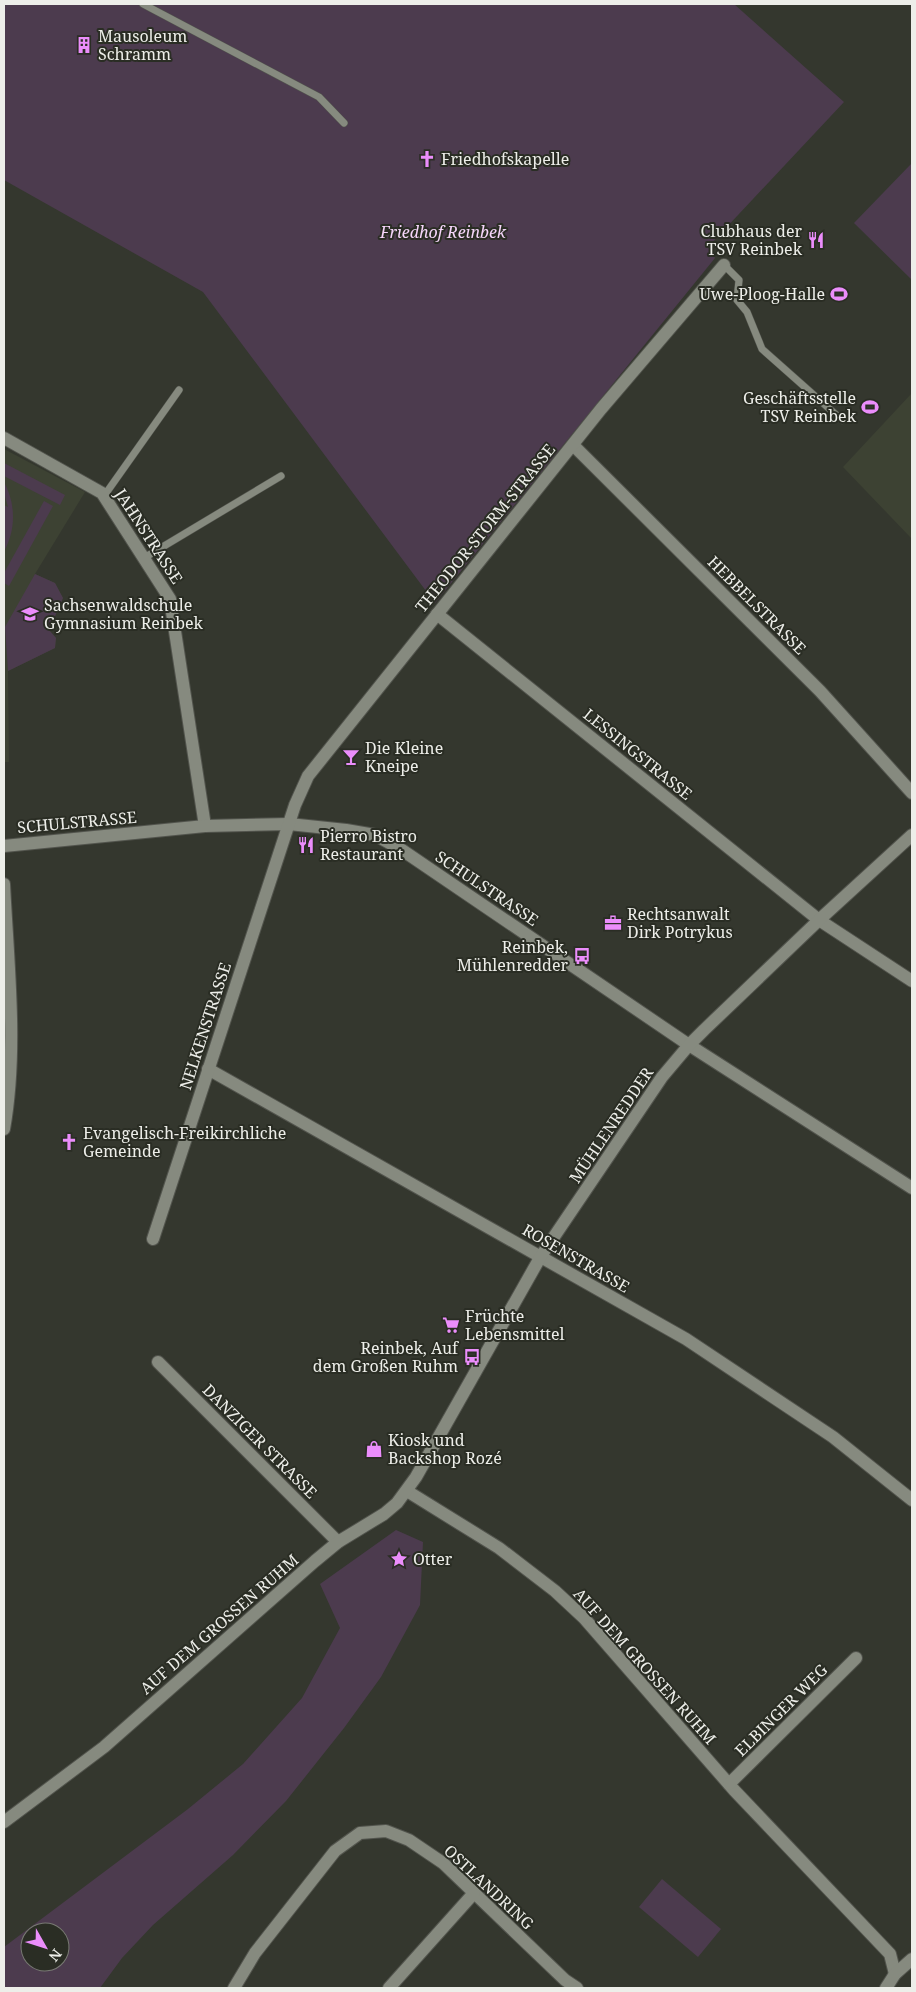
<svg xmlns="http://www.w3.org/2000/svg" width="916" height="1992" font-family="'Noto Serif',serif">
  <rect width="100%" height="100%" fill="#34372e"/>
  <g fill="#3d4233">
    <path d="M912,393v146l-69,-72z"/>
    <path d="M4,449l81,43 -50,82 20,9 8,15 -14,32 7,8 -1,10 -47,23 1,91h-5z"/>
  </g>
  <g fill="#4c3b4e" fill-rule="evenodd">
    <path d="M4,4h730l110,98 -135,144 6,12 -280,345 -232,-311 -199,-112z"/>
    <path d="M912,163v117l-58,-57z"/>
    <path d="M4,463l61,32 -5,10 -56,-29z"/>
    <path d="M4,482c12,22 12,48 0,69v-46l4,2 -4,-14z"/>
    <path d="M44,501l9,5 -44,80 -5,-3v-10z"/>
    <path d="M35,574l20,9 8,15 -14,32 7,8 -1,10 -47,23 -3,-44z"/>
    <path d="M396,1530l27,12 -3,63 -39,72 -37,51 -58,73 -53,54 -80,70 -31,33 -22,30h-96v-41l184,-138 55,-45 59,-66 38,-70 -20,-44zM30,1932h30v30h-30z"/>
    <path d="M662,1879l59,50 -23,28 -59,-50z"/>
  </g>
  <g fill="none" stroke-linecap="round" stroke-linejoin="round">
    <g stroke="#52544d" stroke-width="8">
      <g id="lane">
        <path d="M143,4l176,93 25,26"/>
        <path d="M724,265l15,15 -2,20 10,12 15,37 80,71"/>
        <path d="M104,496l75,-106"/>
        <path d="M144,558l137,-82"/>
      </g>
    </g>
    <g stroke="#52544d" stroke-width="14">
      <g id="street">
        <path d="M4,438l98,55 68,106 35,227"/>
        <path d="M573,445l247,246 92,102"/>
        <path d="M437,614l382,306 93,61"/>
        <path d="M4,846l201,-20 84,-2 57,6 29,5 27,15 287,195 223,143"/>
        <path d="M4,884c4,80 14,166 0,245"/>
        <path d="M208,1069l478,270 147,98 79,63"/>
        <path d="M153,1239l142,-434 13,-29 293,-367 123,-144"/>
        <path d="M158,1362l180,180"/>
        <path d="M407,1491l92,57 56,43 29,27 150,172 156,164 5,20"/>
        <path d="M729,1784l127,-126"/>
        <path d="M4,1822l100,-75 211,-186 23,-19 46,-28 13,-11 19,-26 125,-221 121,-179 27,-32 15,-15 115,-110 93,-85"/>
        <path d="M234,1988l21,-35 80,-102 25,-18 26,-2 23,9 34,23 122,117 12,8"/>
        <path d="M389,1988l85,-95"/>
        <path d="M886,1988l9,-14 17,-15"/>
      </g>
    </g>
    <use href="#lane" stroke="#868a7f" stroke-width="7"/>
    <use href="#street" stroke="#868a7f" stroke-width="12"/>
  </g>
  <defs>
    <g id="building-bare" transform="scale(1.35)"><path d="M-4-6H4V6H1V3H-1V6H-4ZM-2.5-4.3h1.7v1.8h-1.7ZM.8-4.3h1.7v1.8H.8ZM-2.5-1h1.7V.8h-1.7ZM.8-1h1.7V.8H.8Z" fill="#eb8dfb" stroke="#2a2d24" stroke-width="2.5" paint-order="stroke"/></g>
    <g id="church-bare" transform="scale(1.35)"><path d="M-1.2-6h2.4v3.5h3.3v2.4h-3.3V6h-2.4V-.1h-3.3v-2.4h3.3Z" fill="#eb8dfb" stroke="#2a2d24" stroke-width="2.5" paint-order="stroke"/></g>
    <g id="restaurant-bare" transform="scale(1.35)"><path d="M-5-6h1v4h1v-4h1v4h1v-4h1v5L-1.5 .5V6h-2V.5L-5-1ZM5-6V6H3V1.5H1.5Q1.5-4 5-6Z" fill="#eb8dfb" stroke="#2a2d24" stroke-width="2.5" paint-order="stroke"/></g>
    <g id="stadium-bare" transform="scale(1.35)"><path d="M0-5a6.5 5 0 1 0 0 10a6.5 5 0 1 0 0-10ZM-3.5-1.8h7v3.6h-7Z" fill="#eb8dfb" stroke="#2a2d24" stroke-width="2.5" paint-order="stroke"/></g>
    <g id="school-bare" transform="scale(1.35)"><path d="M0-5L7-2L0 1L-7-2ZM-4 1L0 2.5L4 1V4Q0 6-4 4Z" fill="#eb8dfb" stroke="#2a2d24" stroke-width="2.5" paint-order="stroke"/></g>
    <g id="bar-bare" transform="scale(1.35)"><path d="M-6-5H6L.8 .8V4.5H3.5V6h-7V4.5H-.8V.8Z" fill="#eb8dfb" stroke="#2a2d24" stroke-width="2.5" paint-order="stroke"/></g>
    <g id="office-bare" transform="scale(1.35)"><path d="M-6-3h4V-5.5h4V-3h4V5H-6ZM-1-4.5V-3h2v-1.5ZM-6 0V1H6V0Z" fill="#eb8dfb" stroke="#2a2d24" stroke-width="2.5" paint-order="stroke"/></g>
    <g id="bus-bare" transform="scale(1.35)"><path d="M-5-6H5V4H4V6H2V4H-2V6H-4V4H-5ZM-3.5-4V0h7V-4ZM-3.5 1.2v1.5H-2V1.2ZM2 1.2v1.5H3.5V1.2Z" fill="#eb8dfb" stroke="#2a2d24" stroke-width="2.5" paint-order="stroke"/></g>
    <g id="supermarket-bare" transform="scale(1.35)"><path d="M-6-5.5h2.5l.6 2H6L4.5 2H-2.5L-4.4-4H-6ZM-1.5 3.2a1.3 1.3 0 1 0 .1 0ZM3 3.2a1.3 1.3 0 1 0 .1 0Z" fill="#eb8dfb" stroke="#2a2d24" stroke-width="2.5" paint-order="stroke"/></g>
    <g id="shop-bare" transform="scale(1.35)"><path d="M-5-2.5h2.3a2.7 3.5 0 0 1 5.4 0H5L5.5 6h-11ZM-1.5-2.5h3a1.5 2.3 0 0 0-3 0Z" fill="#eb8dfb" stroke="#2a2d24" stroke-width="2.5" paint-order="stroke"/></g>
    <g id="sight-bare" transform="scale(1.35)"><path d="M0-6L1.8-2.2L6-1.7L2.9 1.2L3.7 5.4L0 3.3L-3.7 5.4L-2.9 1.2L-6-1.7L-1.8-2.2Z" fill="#eb8dfb" stroke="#2a2d24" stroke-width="2.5" paint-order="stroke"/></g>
  </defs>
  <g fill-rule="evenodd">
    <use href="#building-bare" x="84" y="45"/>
    <use href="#church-bare" x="427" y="159"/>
    <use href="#restaurant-bare" x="816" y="240"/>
    <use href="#stadium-bare" x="839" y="294"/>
    <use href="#stadium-bare" x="870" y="407"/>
    <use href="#school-bare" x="30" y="614"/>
    <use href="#bar-bare" x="351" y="757"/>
    <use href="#restaurant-bare" x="306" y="845"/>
    <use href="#office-bare" x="613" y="923"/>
    <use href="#bus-bare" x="582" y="956"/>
    <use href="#church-bare" x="69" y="1142"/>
    <use href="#supermarket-bare" x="451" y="1325"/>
    <use href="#bus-bare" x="472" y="1357"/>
    <use href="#shop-bare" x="374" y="1449"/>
    <use href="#sight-bare" x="399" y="1559"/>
  </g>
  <g text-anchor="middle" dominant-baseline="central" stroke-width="4" stroke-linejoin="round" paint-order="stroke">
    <g font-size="16" fill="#edeee9" stroke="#2a2d24" text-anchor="start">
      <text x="98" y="36">Mausoleum<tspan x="98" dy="18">Schramm</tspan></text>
      <text x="441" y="159">Friedhofskapelle</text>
      <text x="802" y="231" text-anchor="end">Clubhaus der<tspan x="802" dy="18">TSV Reinbek</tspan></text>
      <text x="825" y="294" text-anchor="end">Uwe-Ploog-Halle</text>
      <text x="856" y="398" text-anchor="end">Geschäftsstelle<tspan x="856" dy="18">TSV Reinbek</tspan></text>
      <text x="44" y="605">Sachsenwaldschule<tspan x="44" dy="18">Gymnasium Reinbek</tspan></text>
      <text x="365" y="748">Die Kleine<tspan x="365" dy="18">Kneipe</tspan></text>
      <text x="320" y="836">Pierro Bistro<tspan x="320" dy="18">Restaurant</tspan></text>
      <text x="627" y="914">Rechtsanwalt<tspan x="627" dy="18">Dirk Potrykus</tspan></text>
      <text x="568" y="947" text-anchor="end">Reinbek,<tspan x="568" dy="18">Mühlenredder</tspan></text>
      <text x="83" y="1133">Evangelisch-Freikirchliche<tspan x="83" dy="18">Gemeinde</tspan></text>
      <text x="465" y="1316">Früchte<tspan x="465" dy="18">Lebensmittel</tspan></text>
      <text x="458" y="1348" text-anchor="end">Reinbek, Auf<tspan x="458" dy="18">dem Großen Ruhm</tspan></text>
      <text x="388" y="1440">Kiosk und<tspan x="388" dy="18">Backshop Rozé</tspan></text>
      <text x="413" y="1559">Otter</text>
    </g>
    <g font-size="16" font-style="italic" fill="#f6d6fb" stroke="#2a2d24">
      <text x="443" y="232">Friedhof Reinbek</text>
    </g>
    <g font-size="16" fill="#edeee9" stroke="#2a2d24">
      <text transform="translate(485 528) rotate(-51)">THEODOR-STORM-STRASSE</text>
      <text transform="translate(149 536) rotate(57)">JAHNSTRASSE</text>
      <text transform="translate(757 605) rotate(45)">HEBBELSTRASSE</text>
      <text transform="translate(638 754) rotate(39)">LESSINGSTRASSE</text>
      <text transform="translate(77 822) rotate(-5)">SCHULSTRASSE</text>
      <text transform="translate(487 888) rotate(34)">SCHULSTRASSE</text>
      <text transform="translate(205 1026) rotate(-72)">NELKENSTRASSE</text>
      <text transform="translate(611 1125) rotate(-56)">MÜHLENREDDER</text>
      <text transform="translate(576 1258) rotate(30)">ROSENSTRASSE</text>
      <text transform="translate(260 1441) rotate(45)">DANZIGER STRASSE</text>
      <text transform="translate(219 1624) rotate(-41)">AUF DEM GROSSEN RUHM</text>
      <text transform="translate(645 1666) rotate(48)">AUF DEM GROSSEN RUHM</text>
      <text transform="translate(781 1710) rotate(-45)">ELBINGER WEG</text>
      <text transform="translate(489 1887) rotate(43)">OSTLANDRING</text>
    </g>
  </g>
  <rect width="916" height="1992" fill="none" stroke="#edeee9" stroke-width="10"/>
  <g transform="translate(45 1947) rotate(129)"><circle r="24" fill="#2a2d24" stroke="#787a73"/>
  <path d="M0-4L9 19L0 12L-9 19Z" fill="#eb8dfb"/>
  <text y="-8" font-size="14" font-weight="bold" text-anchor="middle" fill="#edeee9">N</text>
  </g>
</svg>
